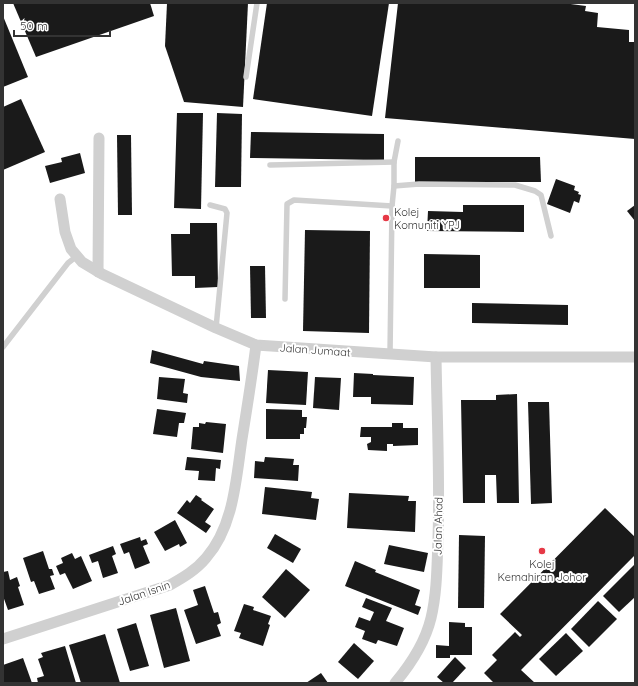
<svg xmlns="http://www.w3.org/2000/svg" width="638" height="686" font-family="Quicksand,sans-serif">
  <rect width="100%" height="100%" fill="#fff"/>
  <g fill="#1a1a1a">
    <path d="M13,3h137l4,13 -118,41z"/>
    <path d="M167,3h81l-5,104 -59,-5 -19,-56z"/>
    <path d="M267,3h122l-17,113 -119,-17z"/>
    <path d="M398,3h165l23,3 -1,5 13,2 -1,14 32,3v12h6v97l-250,-21z"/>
    <path d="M3,16l25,61 -25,10z"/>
    <path d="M21,99l24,53 -42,18v-63z"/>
    <path d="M177,113h26l-2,96 -27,-1z"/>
    <path d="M217,113l25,1 -1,73h-26z"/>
    <path d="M251,132l133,2v26l-134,-2z"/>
    <path d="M117,135h14l1,80h-14z"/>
    <path d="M80,153l5,20 -35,10 -5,-17 17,-4 -1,-4z"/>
    <path d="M415,157h125l1,25h-126z"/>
    <path d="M556,179l19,7 -1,4 5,2 -1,2 3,1 -2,8 -5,-2 -4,12 -23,-9z"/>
    <path d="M463,205h61v27l-97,-1 1,-20 35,1z"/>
    <path d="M635,205v16l-8,-10z"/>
    <path d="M190,223h27l1,64 -23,1v-12h-23l-1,-42h19z"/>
    <path d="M305,230l65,1 -1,102 -66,-2z"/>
    <path d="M424,254l56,1v33h-56z"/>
    <path d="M250,266h15l1,52h-15z"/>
    <path d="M472,303l96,2v20l-96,-2z"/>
    <path d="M152,350l51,14 1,-3 35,5 1,15 -39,-4 -51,-14z"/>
    <path d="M268,370l40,2 -2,33 -40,-2z"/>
    <path d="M354,373l19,1v1l41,2 -1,28 -42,-1v-7h-18z"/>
    <path d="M159,377l26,2 -2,14 5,1 -1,9 -30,-4z"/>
    <path d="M315,377l26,1 -2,32 -26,-2z"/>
    <path d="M517,394l2,109h-22l-1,-28h-11v28h-22l-2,-103h35v-5z"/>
    <path d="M528,402h21l3,101 -21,1z"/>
    <path d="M157,409l29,4 -2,10h-5l-2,14 -24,-3z"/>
    <path d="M266,409l36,1v7h5l-1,11h-2v6h-4v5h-34z"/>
    <path d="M206,422l20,2 -3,29 -32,-4 2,-22h6v-4l6,1z"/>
    <path d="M392,423h11v5h15v17l-25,1v-2h-6v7l-19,-1 -1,-6 4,-2v-5h-11l1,-10h31z"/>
    <path d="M187,457l34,3 -1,9 -4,-1 -1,13 -17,-1 1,-9 -14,-1z"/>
    <path d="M265,457l29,2 -1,6h6l-1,16 -44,-3 1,-17 9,1z"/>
    <path d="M265,487l47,5 -1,6 8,1 -3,21 -54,-6z"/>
    <path d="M349,493l60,3 -1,5h8l-1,31 -68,-4z"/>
    <path d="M196,495l6,4 -1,1 13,9 -9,13 6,4 -5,7 -29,-20 10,-13 3,3z"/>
    <path d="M605,508l30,29v18l-114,115 14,13h-41l-10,-10 13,-13 -5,-5 23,-23 5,5 2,-2 -22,-21z"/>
    <path d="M175,520l12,23 -7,4 -1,-3 -14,7 -11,-19z"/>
    <path d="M275,534l26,15 -8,14 -26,-15z"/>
    <path d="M459,535l26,1 -1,72h-26z"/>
    <path d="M140,537l1,4 5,-2 2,5 -5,2 7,17 -15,6 -6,-17 -5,2 -4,-10z"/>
    <path d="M389,545l39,8 -4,19 -40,-8z"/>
    <path d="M113,546l3,8 -4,2 6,17 -15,5 -5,-17 -6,2 -3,-8z"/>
    <path d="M43,551l6,18h3l2,6 -4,1 5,13 -16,5 -5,-13 -3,1 -8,-24z"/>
    <path d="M72,553l3,6 6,-3 11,25 -19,8 -8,-16 -5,2 -4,-9 7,-3 -2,-5z"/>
    <path d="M355,561l21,9 -1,2 45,18 -5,15 6,2 -3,8 -73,-29z"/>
    <path d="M635,564v33l-16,15 -16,-16z"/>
    <path d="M286,569l24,21 -25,28 -23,-21z"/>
    <path d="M8,571l2,9 7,-3 3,9 -2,1 6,18 -16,5 -5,-14v-24z"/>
    <path d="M205,586l9,27 4,-1 3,11 -4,2 4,11 -25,8 -12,-34 14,-5 -5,-15z"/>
    <path d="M366,598l26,10 -6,13 18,7 -7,18 -19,-6 -2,4 -14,-5 3,-8 -10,-4 4,-10 11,4 4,-9 -12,-5z"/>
    <path d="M598,601l19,18 -28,28 -18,-18z"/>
    <path d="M244,604l10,3 -1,3 18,6 -3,8 2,1 -7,21 -24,-8 2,-5 -7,-2z"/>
    <path d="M176,608l14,53 -26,7 -14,-53z"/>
    <path d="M449,622l16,1v4h7v28h-22v3h-14v-13l13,1z"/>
    <path d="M136,623l13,43 -19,5 -13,-42z"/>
    <path d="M566,633l17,18 -27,25 -17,-17z"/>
    <path d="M105,634l15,49h-39l-12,-38z"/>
    <path d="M354,643l20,18 -16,18 -20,-17z"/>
    <path d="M65,646l11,37h-38l-1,-5 7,-2 -6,-17 5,-2 -2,-4z"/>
    <path d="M455,657l11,11 -14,15h-8l-7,-6z"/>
    <path d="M23,658l9,25h-28l-1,-18z"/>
    <path d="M321,673l7,10h-22z"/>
  </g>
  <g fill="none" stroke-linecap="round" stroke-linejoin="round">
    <g stroke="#d0d0d0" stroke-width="5.5">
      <path d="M246,77l11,-74"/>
      <path d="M270,165l124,-3"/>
      <path d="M394,186l25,-2 96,1 20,6 6,4 10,41"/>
      <path d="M210,205l15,4 2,4 -11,115"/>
      <path d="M285,299l2,-95 7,-4 98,6"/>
      <path d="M3,347l65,-84 9,-7"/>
      <path d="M390,354l2,-148 2,-20v-24l4,-21"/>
    </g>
    <g stroke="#d0d0d0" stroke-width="11">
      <path d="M60,199l5,33 6,17 11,13 20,12 114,54 40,17 180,12h199"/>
      <path d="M98,272l1,-134"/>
      <path d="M3,639l167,-54c14,-8 26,-15 36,-27 28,-32 30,-79 36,-119 5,-31 10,-62 14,-94"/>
      <path d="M395,683c16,-19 30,-40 36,-65 6,-25 6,-53 7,-79 2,-60 -1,-121 -2,-182"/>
    </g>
  </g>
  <g fill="#e63946" stroke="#fff" stroke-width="1.5">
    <circle cx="386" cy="218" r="4"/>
    <circle cx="542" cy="551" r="4"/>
  </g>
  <g text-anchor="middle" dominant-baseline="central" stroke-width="4" stroke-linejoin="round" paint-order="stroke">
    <g font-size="11" fill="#333" stroke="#fff" text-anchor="start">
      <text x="394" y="212">Kolej<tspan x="394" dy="13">Komuniti YPJ</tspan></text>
      <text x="542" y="564" text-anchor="middle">Kolej<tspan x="542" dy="13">Kemahiran Johor</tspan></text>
    </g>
    <g font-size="11" fill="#333" stroke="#fff">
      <text transform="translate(315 350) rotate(4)">Jalan Jumaat</text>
      <text transform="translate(438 526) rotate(-89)">Jalan Ahad</text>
      <text transform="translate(144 593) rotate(-19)">Jalan Isnin</text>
    </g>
  </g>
  <rect width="638" height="686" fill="none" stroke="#333333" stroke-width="8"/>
  <path d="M14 30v6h96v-6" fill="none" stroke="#333333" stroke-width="2"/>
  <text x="20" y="30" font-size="12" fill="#333333" stroke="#ffffff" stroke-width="3" paint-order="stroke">50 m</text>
</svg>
